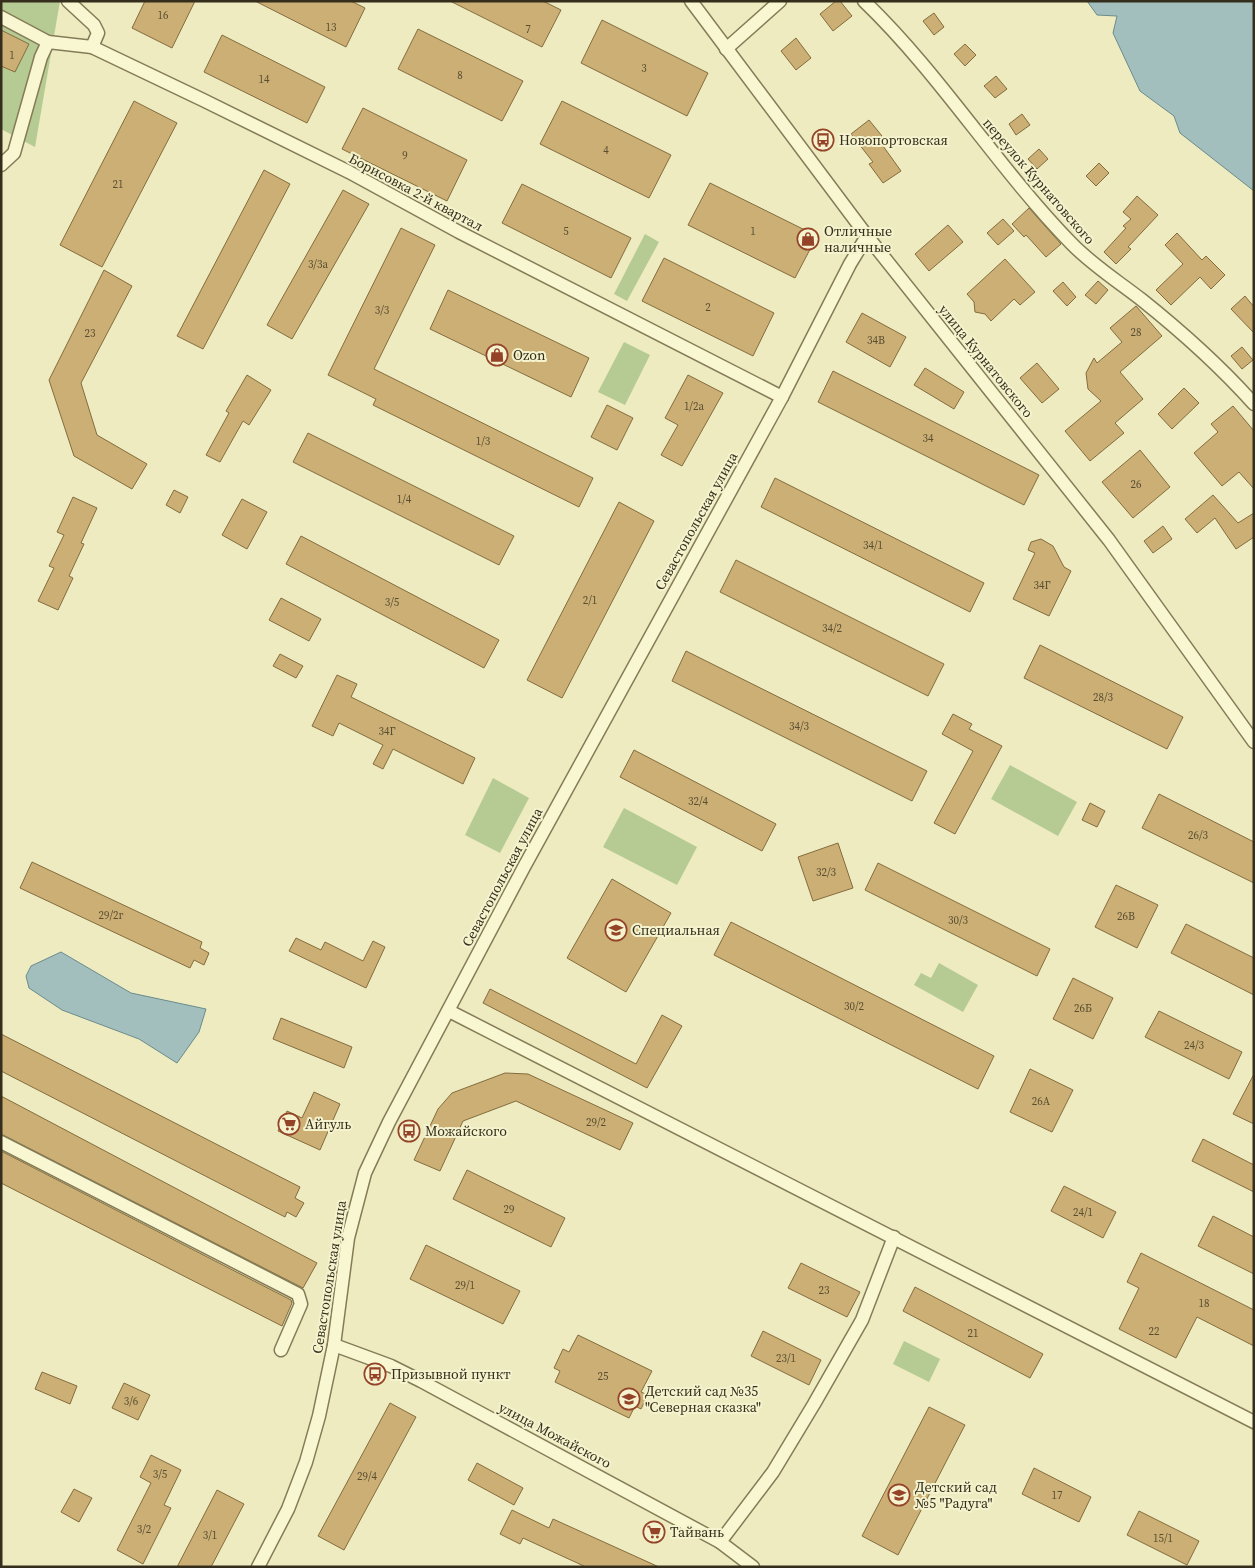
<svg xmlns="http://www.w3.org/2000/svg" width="1255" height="1568" font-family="'Source Serif 4',serif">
  <rect width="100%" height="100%" fill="#edebbf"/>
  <g fill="#b6cb93">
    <path d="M1,1h59l-25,146 -34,-18z"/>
    <path d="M645,234l14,8 -32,59 -13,-7z"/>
    <path d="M624,342l26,13 -25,50 -27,-13z"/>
    <path d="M1010,765l67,37 -19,34 -67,-37z"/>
    <path d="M493,778l36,20 -29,55 -35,-18z"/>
    <path d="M624,808l73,39 -20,38 -74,-38z"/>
    <path d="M939,963l39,22 -15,27 -49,-27 7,-12 10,5z"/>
    <path d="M904,1341l36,18 -11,23 -36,-18z"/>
  </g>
  <g fill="#a2bfbe" stroke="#6a8c8c">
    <path d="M1087,1h167v190l-74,-58 -6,-17 -34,-25 -27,-58 4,-17 -20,-1z"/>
    <path d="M61,952l70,41 75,16 -7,23 -22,31 -38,-24 -77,-29 -33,-22 -3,-12 5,-10z"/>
  </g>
  <g fill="#cbaf75" stroke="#846c3e">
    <path d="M145,1h50l-23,47 -40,-20z"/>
    <path d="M255,1h96l14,7 -19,39z"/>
    <path d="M450,1h93l18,9 -19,37z"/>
    <path d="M836,1h4l12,15 -19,15 -13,-17z"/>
    <path d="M934,13l10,14 -10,8 -11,-14z"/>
    <path d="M602,20l106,53 -21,43 -106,-53z"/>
    <path d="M418,29l105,52 -21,40 -104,-52z"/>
    <path d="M1,30l28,14 -14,28 -14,-6z"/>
    <path d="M222,35l103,52 -18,36 -103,-51z"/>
    <path d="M796,38l15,20 -15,12 -15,-19z"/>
    <path d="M965,44l11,11 -11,11 -11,-12z"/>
    <path d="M996,76l11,13 -12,9 -11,-12z"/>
    <path d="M134,101l43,22 -75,144 -42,-22z"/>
    <path d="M562,101l109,54 -22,43 -109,-54z"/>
    <path d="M363,108l104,52 -20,41 -105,-52z"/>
    <path d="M1022,114l8,11 -14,10 -7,-11z"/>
    <path d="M869,120l13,16 -4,3 23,32 -18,12 -14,-19 4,-2 -22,-28z"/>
    <path d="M1039,149l9,10 -11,10 -9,-10z"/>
    <path d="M1099,163l10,10 -13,13 -10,-10z"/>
    <path d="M264,170l26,14 -87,165 -26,-13z"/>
    <path d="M710,183l107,53 -22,42 -107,-53z"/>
    <path d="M522,184l109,54 -20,40 -109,-55z"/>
    <path d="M343,190l26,14 -77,135 -25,-14z"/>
    <path d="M1137,196l21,19 -30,32 3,2 -15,15 -12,-12 22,-24 -3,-2 8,-7 -8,-7z"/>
    <path d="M1029,208l32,36 -15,13 -20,-22 -2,2 -12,-13z"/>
    <path d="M1003,219l11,12 -16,14 -11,-12z"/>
    <path d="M948,225l15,17 -34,29 -14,-17z"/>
    <path d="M401,228l34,17 -61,124 219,109 -14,29 -206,-102 3,-6 -48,-24z"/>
    <path d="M1177,233l25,27 4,-4 19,19 -14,14 -11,-12 -29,28 -15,-15 27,-26 -18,-19z"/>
    <path d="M664,258l110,55 -21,43 -111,-55z"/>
    <path d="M1005,259l30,33 -15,13 -6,-6 -23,22 -6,-7 -10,-2 -1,-10 -7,-8z"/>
    <path d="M104,270l28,16 -51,97 16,52 50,29 -15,25 -58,-33 -25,-76z"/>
    <path d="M1098,281l10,9 -12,14 -11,-9z"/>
    <path d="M1063,282l13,15 -9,9 -14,-15z"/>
    <path d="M448,290l141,68 -18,39 -141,-68z"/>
    <path d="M1245,296l9,11v26l-23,-24z"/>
    <path d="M1136,306l26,30 -42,36 23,27 -28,24 9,10 -34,28 -25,-30 36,-30 -13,-12 -2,-16 8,-15 3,5 25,-21 -12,-14z"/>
    <path d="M862,313l44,24 -16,30 -44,-25z"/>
    <path d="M1242,347l11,13 -11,9 -11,-13z"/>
    <path d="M1037,363l22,26 -17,14 -22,-25z"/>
    <path d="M925,368l39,24 -10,17 -40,-24z"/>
    <path d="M833,371l206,104 -15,30 -206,-103z"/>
    <path d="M247,375l24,15 -22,35 -6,-4 -23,41 -14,-7 23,-42 -3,-2z"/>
    <path d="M688,375l35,18 -41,73 -21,-11 17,-30 -13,-7z"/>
    <path d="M1184,388l15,15 -27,26 -14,-15z"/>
    <path d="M607,405l26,13 -16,32 -26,-13z"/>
    <path d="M1233,406l21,25v58l-15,-17 -17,14 -28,-33 24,-21 -7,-8z"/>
    <path d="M308,433l206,103 -15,29 -206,-103z"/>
    <path d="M1140,450l30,37 -37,31 -31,-36z"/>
    <path d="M775,478l209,105 -14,29 -209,-105z"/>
    <path d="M174,490l14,7 -8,16 -14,-8z"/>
    <path d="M1213,495l25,28 16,-10v24l-18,12 -21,-31 -18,15 -12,-14z"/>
    <path d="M73,497l24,11 -16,35 3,1 -15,32 4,2 -15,32 -20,-9 16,-33 -5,-2 15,-31 -7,-3z"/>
    <path d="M242,499l25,13 -20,37 -25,-14z"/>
    <path d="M619,502l35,19 -92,177 -35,-18z"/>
    <path d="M1163,526l9,13 -19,14 -9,-12z"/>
    <path d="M301,536l198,104 -15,28 -198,-104z"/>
    <path d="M1041,539l12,7 11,21 7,4 -22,45 -36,-17 22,-46 -7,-3 3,-8z"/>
    <path d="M736,560l208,104 -16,32 -208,-104z"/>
    <path d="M281,598l40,21 -12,22 -40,-21z"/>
    <path d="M1040,645l143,72 -16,32 -143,-71z"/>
    <path d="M686,651l241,120 -15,30 -240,-120z"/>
    <path d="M280,654l23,12 -7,12 -23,-12z"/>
    <path d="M337,675l20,9 -6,13 124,61 -12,26 -70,-35 -10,20 -10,-5 10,-19 -44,-22 -6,13 -21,-10z"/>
    <path d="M953,714l19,10 -3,5 33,17 -47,88 -21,-11 39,-72 -31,-17z"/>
    <path d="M634,750l142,74 -14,27 -142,-74z"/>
    <path d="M1159,794l95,48v41l-112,-55z"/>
    <path d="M1090,803l15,8 -8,16 -15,-7z"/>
    <path d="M838,843l15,45 -40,13 -15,-44z"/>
    <path d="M32,862l170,80 -2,6 9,5 -5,12 -10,-5 -4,8 -170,-80z"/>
    <path d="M878,863l172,86 -13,27 -172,-86z"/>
    <path d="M612,879l59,34 -45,79 -59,-34z"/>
    <path d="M1116,885l42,20 -21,43 -42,-21z"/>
    <path d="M731,922l263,134 -16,33 -264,-134z"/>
    <path d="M1186,924l68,34v37l-83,-42z"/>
    <path d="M296,938l25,12 4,-8 38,19 10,-20 12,6 -19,41 -77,-37z"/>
    <path d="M1073,978l40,20 -20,41 -40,-20z"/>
    <path d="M490,989l146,75 26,-49 20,11 -35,62 -164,-85z"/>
    <path d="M1159,1011l83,41 -13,27 -84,-42z"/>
    <path d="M281,1018l71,29 -8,21 -71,-29z"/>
    <path d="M1,1034l299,153 -5,11 9,5 -8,14 -9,-5 -2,5 -284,-146z"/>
    <path d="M1030,1069l43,21 -21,42 -42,-20z"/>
    <path d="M505,1073l23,1 105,49 -13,27 -104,-49 -53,20 -23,50 -26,-11 24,-51 14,-16z"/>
    <path d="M1254,1074v50l-21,-10z"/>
    <path d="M314,1092l26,12 -20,46 -42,-19 9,-20 15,7z"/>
    <path d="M1,1096l316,167 -14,25 -302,-154z"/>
    <path d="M1203,1139l51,26v27l-62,-31z"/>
    <path d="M1,1151l290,149 1,3 -10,23 -281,-143z"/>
    <path d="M467,1170l98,48 -14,29 -98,-48z"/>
    <path d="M1064,1186l52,26 -13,26 -52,-27z"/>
    <path d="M1213,1216l41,21v37l-56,-28z"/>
    <path d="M426,1245l94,46 -17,33 -93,-45z"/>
    <path d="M1141,1253l113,57v36l-57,-29 -21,41 -57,-29 20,-41 -12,-6z"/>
    <path d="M801,1263l59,29 -13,25 -59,-29z"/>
    <path d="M915,1287l128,67 -13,24 -127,-67z"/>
    <path d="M763,1331l58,29 -12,25 -58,-29z"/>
    <path d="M578,1335l74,36 -11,21 7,3 -7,14 -6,-3 -6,12 -74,-36 5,-11 -6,-3 9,-19 6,3z"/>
    <path d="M42,1372l35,14 -7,18 -35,-15z"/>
    <path d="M124,1383l26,12 -12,25 -26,-12z"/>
    <path d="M390,1403l26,14 -72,133 -26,-14z"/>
    <path d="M929,1407l36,18 -67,130 -36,-19z"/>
    <path d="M151,1455l30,15 -17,35 7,3 -28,56 -26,-14 34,-67 -11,-6z"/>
    <path d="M477,1463l46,25 -9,17 -46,-25z"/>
    <path d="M1034,1468l57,29 -12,25 -57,-28z"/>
    <path d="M74,1489l18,9 -13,24 -18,-10z"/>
    <path d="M217,1490l27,14 -33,63h-34z"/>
    <path d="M512,1510l37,18 4,-9 106,48h-73l-63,-29 -3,6 -20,-10z"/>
    <path d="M1139,1511l60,30 -12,24 -60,-30z"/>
  </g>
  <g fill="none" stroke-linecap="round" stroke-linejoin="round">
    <g stroke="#857c57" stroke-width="15">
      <g id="minor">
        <path d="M68,1l26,24 4,8 -6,14"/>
        <path d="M691,1l176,235 242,304 145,202"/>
        <path d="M864,1c77,74 133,166 207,242 21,22 48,39 71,57 40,32 78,66 112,104"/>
        <path d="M1,17l47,25 44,5 111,53 146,72 110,60 323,165"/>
        <path d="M726,49l54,-48"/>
        <path d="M1,165l13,-12 27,-96 7,-15"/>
        <path d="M449,1011l805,411"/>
        <path d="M1,1142l297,152 3,10 -20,46"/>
        <path d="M334,1345l57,21 30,15 299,161 33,25"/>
        <path d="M720,1542l53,-70 41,-68 48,-84 32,-83"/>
        <path d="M258,1567l30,-58 18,-47 13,-46 15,-71 14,-107 17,-65 24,-51 135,-255 258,-470 68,-133 17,-28"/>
      </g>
    </g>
    <use href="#minor" stroke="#f8f7d2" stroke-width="12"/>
  </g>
  <defs>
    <g id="bus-ring" transform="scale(1.125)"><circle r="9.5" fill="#f5f3ce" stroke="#944328" stroke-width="1.5"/><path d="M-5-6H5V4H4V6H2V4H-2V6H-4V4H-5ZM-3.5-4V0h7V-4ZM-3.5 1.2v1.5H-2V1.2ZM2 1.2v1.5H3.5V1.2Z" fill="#944328"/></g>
    <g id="shop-ring" transform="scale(1.125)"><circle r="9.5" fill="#f5f3ce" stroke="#944328" stroke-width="1.5"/><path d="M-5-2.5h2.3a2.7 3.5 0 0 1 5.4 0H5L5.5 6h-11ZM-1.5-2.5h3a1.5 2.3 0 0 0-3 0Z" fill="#944328"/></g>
    <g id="school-ring" transform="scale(1.125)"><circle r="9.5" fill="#f5f3ce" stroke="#944328" stroke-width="1.5"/><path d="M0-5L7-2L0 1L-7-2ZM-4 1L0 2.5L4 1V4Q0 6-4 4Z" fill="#944328"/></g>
    <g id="supermarket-ring" transform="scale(1.125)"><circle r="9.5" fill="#f5f3ce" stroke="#944328" stroke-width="1.5"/><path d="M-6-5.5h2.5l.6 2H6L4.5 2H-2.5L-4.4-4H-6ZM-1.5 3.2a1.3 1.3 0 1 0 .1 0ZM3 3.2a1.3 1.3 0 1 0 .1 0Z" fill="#944328"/></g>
  </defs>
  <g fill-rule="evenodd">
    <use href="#bus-ring" x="823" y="140"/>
    <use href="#shop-ring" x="808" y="239"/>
    <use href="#shop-ring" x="497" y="355"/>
    <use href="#school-ring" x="616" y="930"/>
    <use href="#supermarket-ring" x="289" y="1124"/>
    <use href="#bus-ring" x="409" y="1131"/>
    <use href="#bus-ring" x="375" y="1374"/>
    <use href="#school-ring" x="629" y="1399"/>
    <use href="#school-ring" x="899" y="1495"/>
    <use href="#supermarket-ring" x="654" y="1532"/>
  </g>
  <g text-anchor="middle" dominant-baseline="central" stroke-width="4" stroke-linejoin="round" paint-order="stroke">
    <g font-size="11" fill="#5a4e32">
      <text x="163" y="15">16</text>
      <text x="331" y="27">13</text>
      <text x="528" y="29">7</text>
      <text x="12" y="55">1</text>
      <text x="644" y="68">3</text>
      <text x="460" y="75">8</text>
      <text x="264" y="79">14</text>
      <text x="606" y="150">4</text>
      <text x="405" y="155">9</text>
      <text x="118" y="184">21</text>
      <text x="566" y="231">5</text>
      <text x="753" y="231">1</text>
      <text x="318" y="264">3/3а</text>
      <text x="708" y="307">2</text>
      <text x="382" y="310">3/3</text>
      <text x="1136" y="332">28</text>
      <text x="90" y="333">23</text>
      <text x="876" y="340">34В</text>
      <text x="694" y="406">1/2а</text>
      <text x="928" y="438">34</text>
      <text x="483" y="441">1/3</text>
      <text x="1136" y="484">26</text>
      <text x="404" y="499">1/4</text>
      <text x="873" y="545">34/1</text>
      <text x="1042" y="585">34Г</text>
      <text x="590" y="600">2/1</text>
      <text x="392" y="602">3/5</text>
      <text x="832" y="628">34/2</text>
      <text x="1103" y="697">28/3</text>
      <text x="799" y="726">34/3</text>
      <text x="387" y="731">34Г</text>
      <text x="698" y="801">32/4</text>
      <text x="1198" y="835">26/3</text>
      <text x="826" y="872">32/3</text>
      <text x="111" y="915">29/2г</text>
      <text x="1126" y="916">26В</text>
      <text x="958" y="920">30/3</text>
      <text x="854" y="1006">30/2</text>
      <text x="1083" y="1008">26Б</text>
      <text x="1194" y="1045">24/3</text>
      <text x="1041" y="1101">26А</text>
      <text x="596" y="1122">29/2</text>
      <text x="509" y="1209">29</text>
      <text x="1083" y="1212">24/1</text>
      <text x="465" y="1285">29/1</text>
      <text x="824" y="1290">23</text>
      <text x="1204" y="1303">18</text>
      <text x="1154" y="1331">22</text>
      <text x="973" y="1333">21</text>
      <text x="786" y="1358">23/1</text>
      <text x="603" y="1376">25</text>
      <text x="131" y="1401">3/6</text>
      <text x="160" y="1474">3/5</text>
      <text x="367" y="1476">29/4</text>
      <text x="1057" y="1495">17</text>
      <text x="144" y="1529">3/2</text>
      <text x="210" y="1535">3/1</text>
      <text x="1163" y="1538">15/1</text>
    </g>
    <g font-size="14" fill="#352e1c" stroke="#f5f3ce" text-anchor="start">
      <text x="839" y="140">Новопортовская</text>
      <text x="824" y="231">Отличные<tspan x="824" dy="16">наличные</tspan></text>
      <text x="513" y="355">Ozon</text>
      <text x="632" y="930">Специальная</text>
      <text x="305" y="1124">Айгуль</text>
      <text x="425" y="1131">Можайского</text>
      <text x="391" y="1374">Призывной пункт</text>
      <text x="645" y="1391">Детский сад №35<tspan x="645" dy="16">"Северная сказка"</tspan></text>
      <text x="915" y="1487">Детский сад<tspan x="915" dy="16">№5 "Радуга"</tspan></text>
      <text x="670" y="1532">Тайвань</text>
    </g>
    <g font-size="14" fill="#352e1c" stroke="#f5f3ce">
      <text transform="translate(1039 181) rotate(49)">переулок Курнатовского</text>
      <text transform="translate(416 192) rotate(28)">Борисовка 2-й квартал</text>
      <text transform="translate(986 361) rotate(51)">улица Курнатовского</text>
      <text transform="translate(696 521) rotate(-61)">Севастопольская улица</text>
      <text transform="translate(502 877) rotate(-62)">Севастопольская улица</text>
      <text transform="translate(329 1277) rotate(-81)">Севастопольская улица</text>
      <text transform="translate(555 1435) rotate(28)">улица Можайского</text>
    </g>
  </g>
  <rect width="1255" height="1568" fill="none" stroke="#352e1c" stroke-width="5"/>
</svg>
